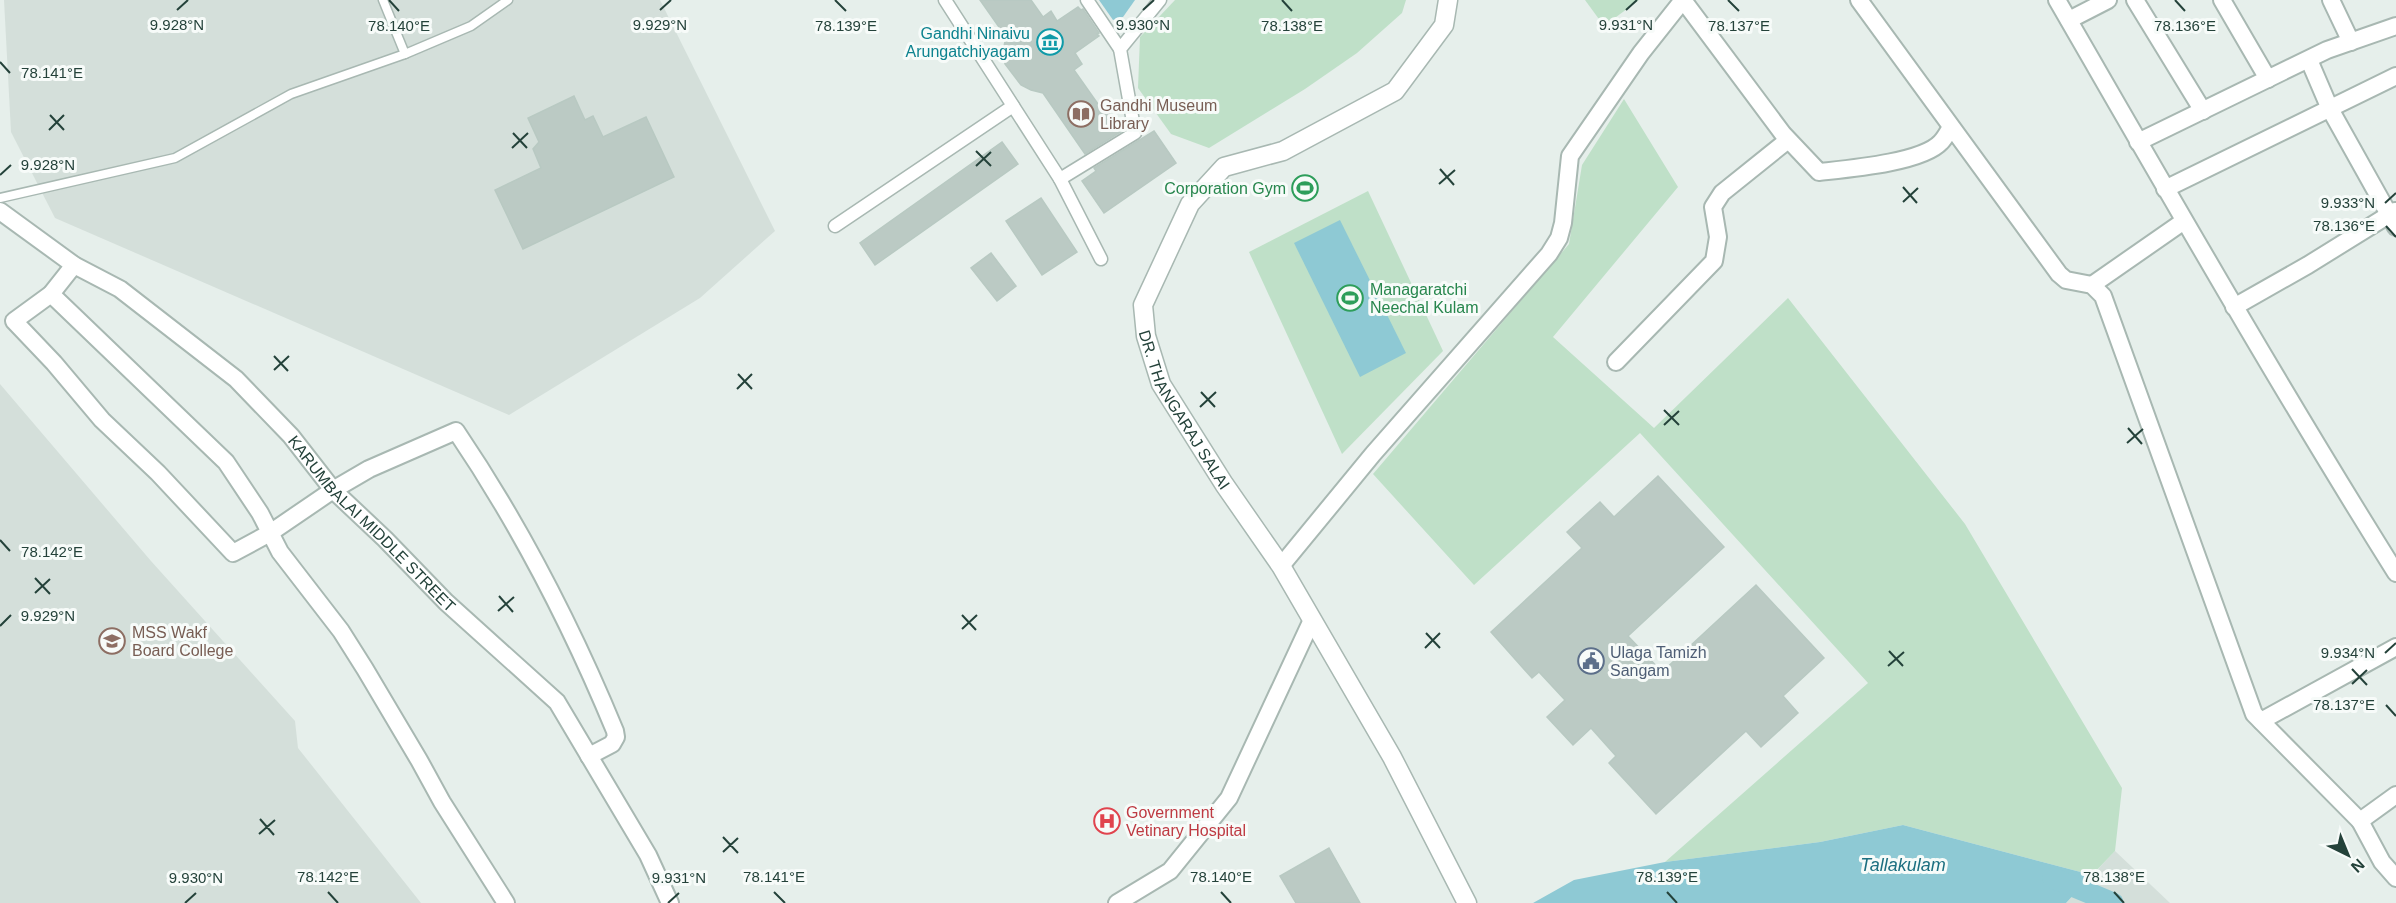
<svg xmlns="http://www.w3.org/2000/svg" width="2396" height="903" font-family="Arial,sans-serif">
  <rect width="100%" height="100%" fill="#e6efeb"/>
  <g fill="#d4dfda">
    <path d="M4,0h656l115,231 -75,67 -191,117 -454,-197 -44,-86z"/>
    <path d="M0,384l151,177 144,160 3,27 123,155h-421z"/>
    <path d="M2115,851l55,52h-104z"/>
  </g>
  <g fill="#bfe0c8">
    <path d="M1175,0h231l-4,13 -45,40 -52,36 -96,59 -38,-14 -33,-46 2,-51z"/>
    <path d="M1585,0h54l-35,26z"/>
    <path d="M1624,99l54,88 -125,150 101,91 134,-130 177,226 157,264 -7,63 -23,24 -189,-50 -83,17 -155,20 203,-179 -228,-250 -166,152 -101,-111 196,-230 13,-79z"/>
    <path d="M1368,191l75,160 -101,103 -93,-202z"/>
  </g>
  <g fill="#8ec9d4">
    <path d="M1099,0h36l-12,17 -10,3z"/>
    <path d="M1340,220l66,133 -46,24 -66,-134z"/>
    <path d="M1903,825l189,50 -26,28h-533l41,-23 91,-18 155,-20z"/>
  </g>
  <g fill="none" stroke-linecap="round" stroke-linejoin="round">
    <path stroke="#8ec9d4" stroke-width="21" d="M2053,878l60,25"/>
  </g>
  <g fill="#bbcac4" stroke="#b8c9c2" stroke-width="1.5">
    <path d="M980,0h51l12,17 8,-6 6,10 21,-14 3,3 2,-1 16,24 -2,1 2,2 -24,17 7,11 -8,6 31,44 3,-2 14,19 -37,23 -42,-61 -12,-3 -10,-5 -16,-21 -2,-13 3,-14z"/>
    <path d="M574,96l11,24 8,-4 10,21 43,-20 28,60 -151,72 -28,-59 46,-22 -8,-19 6,-7 -11,-24z"/>
    <path d="M1154,131l22,32 -72,50 -22,-32 14,-10 -2,-3z"/>
    <path d="M1002,142l16,22 -143,101 -15,-22z"/>
    <path d="M1041,198l36,54 -35,23 -36,-54z"/>
    <path d="M991,253l25,33 -19,15 -26,-33z"/>
    <path d="M1658,476l66,71 -96,89 34,36 94,-87 68,73 -41,38 15,17 -37,34 -15,-16 -90,83 -47,-51 7,-7 -25,-28 -18,17 -26,-28 18,-17 -26,-28 -7,6 -41,-46 91,-84 -15,-16 33,-30 14,15z"/>
    <path d="M1329,848l31,55h-64l-16,-27z"/>
  </g>
  <g fill="none" stroke-linecap="round" stroke-linejoin="round">
    <g stroke="#a8b8b2" stroke-width="11">
      <g id="service">
        <path d="M405,54l66,-28 37,-26"/>
        <path d="M0,198l175,-40 116,-64 114,-40 -22,-54"/>
      </g>
    </g>
    <g stroke="#a8b8b2" stroke-width="15">
      <g id="pedestrian">
        <path d="M945,0l115,179 75,-46 -15,-84 40,-49"/>
        <path d="M1087,0l33,49"/>
        <path d="M1060,179l41,80"/>
        <path d="M835,226l178,-120"/>
      </g>
    </g>
    <g stroke="#a8b8b2" stroke-width="20">
      <g id="minor">
        <path d="M1683,0l100,134 36,38c27,-3 103,-9 122,-30 4,-4 7,-10 10,-15"/>
        <path d="M1859,0l200,274 7,6 26,5 11,11 151,418 106,107 36,-26"/>
        <path d="M2057,0c111,192 221,385 339,573"/>
        <path d="M2135,0l68,111"/>
        <path d="M2222,0l46,79"/>
        <path d="M2331,0l20,42"/>
        <path d="M2069,20l39,-20"/>
        <path d="M2309,60l21,49 66,118"/>
        <path d="M2138,142l189,-92 69,-24"/>
        <path d="M2165,189l231,-113"/>
        <path id="s1" d="M0,211l74,54 46,24 116,90 55,57 42,54 52,49 61,63 111,100 91,153 22,48"/>
        <path d="M74,265l-23,29 -37,27 40,42 48,57 56,53 75,80 37,-20 63,-43 36,-21 87,-38c63,93 116,196 159,300l1,6 -4,7 -23,12"/>
        <path d="M2092,285l92,-64"/>
        <path d="M51,294l175,168 34,51 20,39 61,79 24,38 54,91 23,42 64,101"/>
        <path d="M2234,307l74,-42 87,-54"/>
        <path d="M1616,362l98,-101 4,-24 -5,-30 9,-14 66,-53"/>
        <path d="M1281,566l92,-112 176,-200 10,-16 4,-15 7,-67 71,-103 42,-53"/>
        <path d="M2261,721l135,-74"/>
        <path d="M2360,821l22,41 14,16"/>
        <path d="M1117,903l53,-32 59,-73 83,-178"/>
      </g>
    </g>
    <g stroke="#a8b8b2" stroke-width="21">
      <g id="tertiary">
        <path id="s2" d="M1448,0l-4,25 -49,66 -112,60 -59,16 -34,37 -47,101 3,31 15,48 63,100 57,82 111,191 75,146"/>
      </g>
    </g>
    <use href="#service" stroke="#fff" stroke-width="8"/>
    <use href="#pedestrian" stroke="#fff" stroke-width="12"/>
    <use href="#minor" stroke="#fff" stroke-width="16"/>
    <use href="#tertiary" stroke="#fff" stroke-width="18"/>
  </g>
  <path fill="none" stroke="#24423a" stroke-width="2" d="M389,0l10,11M835,0l11,11M1282,0l10,11M1728,0l11,11M2175,0l10,11M177,10l11,-10M660,10l11,-10M1143,10l11,-10M1626,10l11,-10M0,62l10,11M50,115l14,15M49,130l15,-15M513,133l14,15M512,148l16,-15M976,151l15,15M976,166l15,-14M1440,169l14,16M0,175l11,-10M1439,184l16,-14M1903,187l14,16M1903,202l15,-14M2385,203l11,-10M2386,226l10,11M274,356l14,15M274,370l15,-14M738,374l14,15M737,389l15,-15M1201,392l14,15M1200,407l16,-15M1664,410l15,15M1664,425l15,-14M2128,428l14,16M2127,443l16,-14M0,540l10,11M35,578l15,16M35,593l15,-14M499,596l14,16M498,611l16,-14M962,615l14,15M0,626l11,-11M962,629l15,-14M1426,633l14,15M1425,648l15,-15M1889,651l14,15M2385,653l11,-10M1888,666l16,-14M2352,669l15,16M2352,684l15,-14M2386,705l10,11M260,819l14,16M259,834l16,-14M723,837l15,16M723,852l15,-14M328,892l10,11M774,892l11,11M1221,892l10,11M1667,892l10,11M2114,892l10,11M185,903l11,-10M668,903l11,-10"/>
  <defs>
    <g id="museum-ring" transform="scale(1.35)"><circle r="9.5" fill="#f7fbf9" stroke="#0f9aa8" stroke-width="1.5"/><path d="M0-6L6-3V-2H-6V-3ZM-5-1h2V3h-2ZM-1-1h2V3h-2ZM3-1h2V3H3ZM-6 4H6V6H-6Z" fill="#0f9aa8"/></g>
    <g id="library-ring" transform="scale(1.35)"><circle r="9.5" fill="#f7fbf9" stroke="#8d6e63" stroke-width="1.5"/><path d="M-6-4Q-3-5.5-.7-3.5V5Q-3 3-6 4ZM6-4Q3-5.5 .7-3.5V5Q3 3 6 4Z" fill="#8d6e63"/></g>
    <g id="stadium-ring" transform="scale(1.35)"><circle r="9.5" fill="#f7fbf9" stroke="#2e9e5b" stroke-width="1.5"/><path d="M0-5a6.5 5 0 1 0 0 10a6.5 5 0 1 0 0-10ZM-3.5-1.8h7v3.6h-7Z" fill="#2e9e5b"/></g>
    <g id="university-ring" transform="scale(1.35)"><circle r="9.5" fill="#f7fbf9" stroke="#8d6e63" stroke-width="1.5"/><path d="M0-5L7-2L0 1L-7-2ZM-4 1L0 2.5L4 1V4Q0 6-4 4Z" fill="#8d6e63"/></g>
    <g id="civic-ring" transform="scale(1.35)"><circle r="9.5" fill="#f7fbf9" stroke="#5c6f8a" stroke-width="1.5"/><path d="M-.6-6.5H3V-4.5H.6V-3L4-1V1h2V6H-6V1h2V-1L-.6-3ZM-1.2 2.5V6h2.4V2.5Z" fill="#5c6f8a"/></g>
    <g id="hospital-ring" transform="scale(1.35)"><circle r="9.5" fill="#f7fbf9" stroke="#e0444e" stroke-width="1.5"/><path d="M-5-5h3v3.5h4V-5h3V5h-3V1.5h-4V5h-3Z" fill="#e0444e"/></g>
  </defs>
  <g fill-rule="evenodd">
    <use href="#museum-ring" x="1050" y="42"/>
    <use href="#library-ring" x="1081" y="114"/>
    <use href="#stadium-ring" x="1305" y="188"/>
    <use href="#stadium-ring" x="1350" y="298"/>
    <use href="#university-ring" x="112" y="641"/>
    <use href="#civic-ring" x="1591" y="661"/>
    <use href="#hospital-ring" x="1107" y="821"/>
  </g>
  <g text-anchor="middle" dominant-baseline="central" stroke-width="6" stroke-linejoin="round" paint-order="stroke">
    <g font-size="16" fill="#0d838f" stroke="#f7fbf9" text-anchor="end">
      <text x="1030" y="33">Gandhi Ninaivu<tspan x="1030" dy="18">Arungatchiyagam</tspan></text>
    </g>
    <g font-size="16" fill="#785e54" stroke="#f7fbf9" text-anchor="start">
      <text x="1100" y="105">Gandhi Museum<tspan x="1100" dy="18">Library</tspan></text>
      <text x="132" y="632">MSS Wakf<tspan x="132" dy="18">Board College</tspan></text>
    </g>
    <g font-size="16" fill="#27864d" stroke="#f7fbf9" text-anchor="end">
      <text x="1286" y="188">Corporation Gym</text>
      <text x="1370" y="289" text-anchor="start">Managaratchi<tspan x="1370" dy="18">Neechal Kulam</tspan></text>
    </g>
    <g font-size="16" fill="#24423a" stroke="#f7fbf9">
      <text stroke="none"><textPath href="#s2" startOffset="572">DR. THANGARAJ SALAI</textPath></text>
      <text stroke="none"><textPath href="#s1" startOffset="489">KARUMBALAI MIDDLE STREET</textPath></text>
    </g>
    <g font-size="16" fill="#4e5e75" stroke="#f7fbf9" text-anchor="start">
      <text x="1610" y="652">Ulaga Tamizh<tspan x="1610" dy="18">Sangam</tspan></text>
    </g>
    <g font-size="16" fill="#be3a42" stroke="#f7fbf9" text-anchor="start">
      <text x="1126" y="812">Government<tspan x="1126" dy="18">Vetinary Hospital</tspan></text>
    </g>
    <g font-size="18" font-style="italic" fill="#1c6f80" stroke="#f7fbf9">
      <text x="1903" y="865">Tallakulam</text>
    </g>
  </g>
  <g font-size="15" text-anchor="middle" fill="#24423a" stroke="#f7fbf9" stroke-width="6" stroke-linejoin="round" paint-order="stroke">
    <text x="177" y="30">9.928°N</text>
    <text x="660" y="30">9.929°N</text>
    <text x="1143" y="30">9.930°N</text>
    <text x="1626" y="30">9.931°N</text>
    <text x="399" y="31">78.140°E</text>
    <text x="846" y="31">78.139°E</text>
    <text x="1292" y="31">78.138°E</text>
    <text x="1739" y="31">78.137°E</text>
    <text x="2185" y="31">78.136°E</text>
    <text x="52" y="78">78.141°E</text>
    <text x="48" y="170">9.928°N</text>
    <text x="2348" y="208">9.933°N</text>
    <text x="2344" y="231">78.136°E</text>
    <text x="52" y="557">78.142°E</text>
    <text x="48" y="621">9.929°N</text>
    <text x="2348" y="658">9.934°N</text>
    <text x="2344" y="710">78.137°E</text>
    <text x="328" y="882">78.142°E</text>
    <text x="774" y="882">78.141°E</text>
    <text x="1221" y="882">78.140°E</text>
    <text x="1667" y="882">78.139°E</text>
    <text x="2114" y="882">78.138°E</text>
    <text x="196" y="883">9.930°N</text>
    <text x="679" y="883">9.931°N</text>
  </g>
  <g transform="translate(2348 855) rotate(137)" stroke="#f7fbf9" stroke-width="4.5" paint-order="stroke">
  <path d="M0-4.5L10 22L0 15L-10 22Z" fill="#24423a"/>
  <text y="-9" font-size="16" font-weight="bold" text-anchor="middle" fill="#24423a">N</text>
  </g>
</svg>
